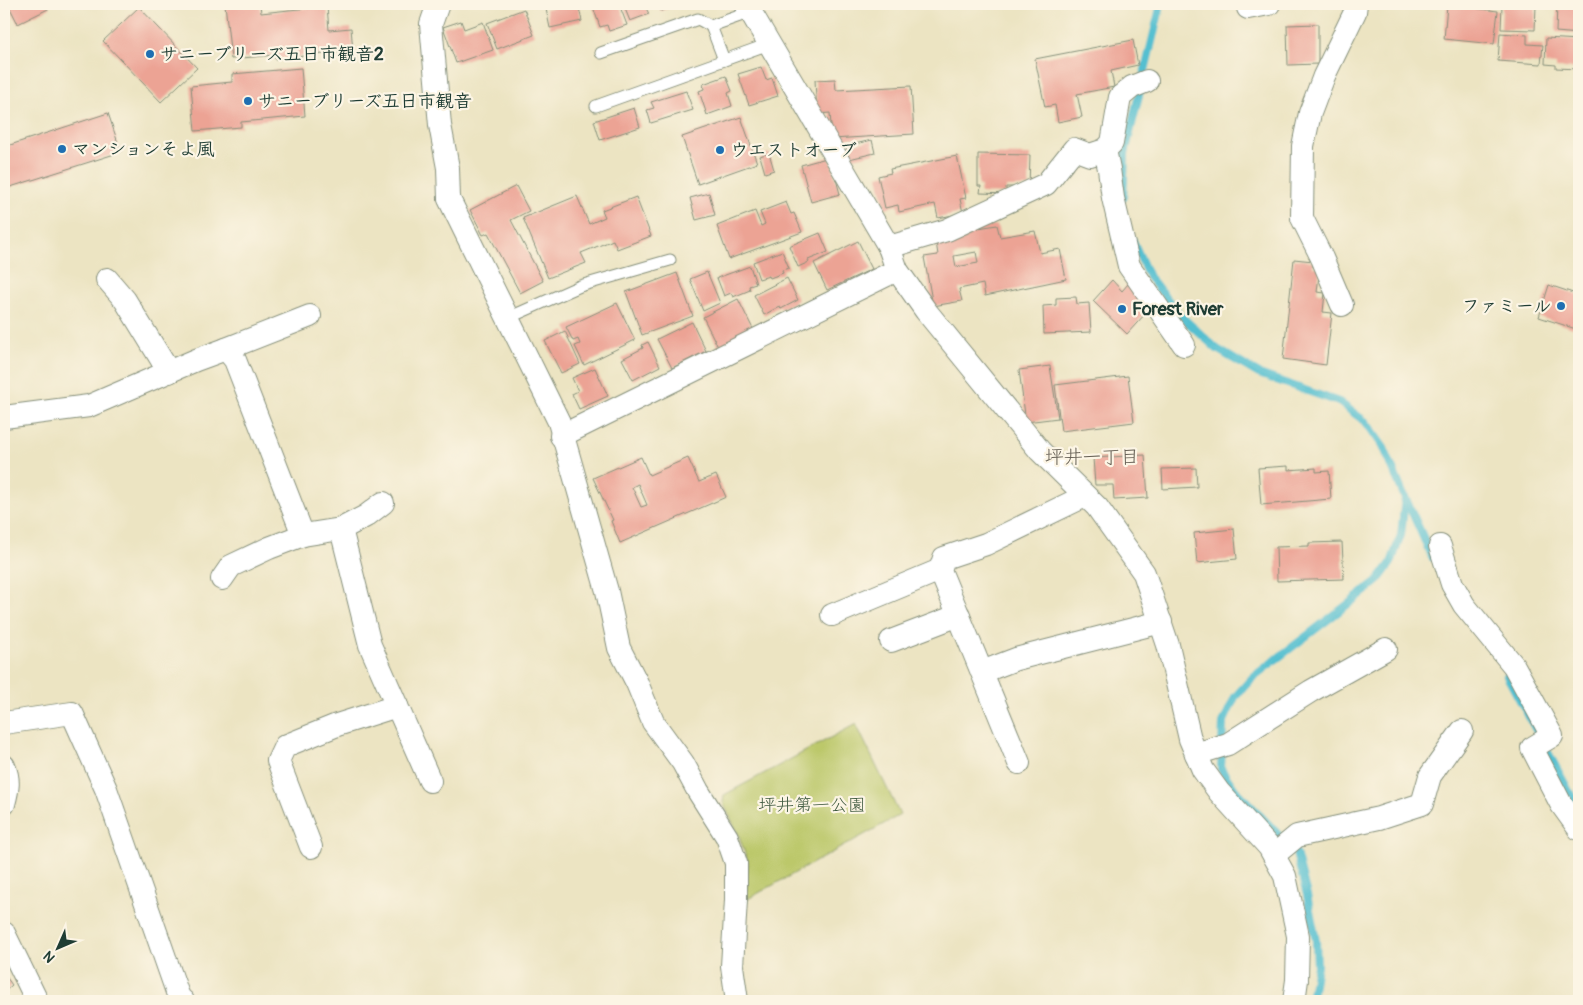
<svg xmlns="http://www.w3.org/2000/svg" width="1583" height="1005" font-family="Pangolin,'Klee One',sans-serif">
  <rect width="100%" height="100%" fill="#fcf5e5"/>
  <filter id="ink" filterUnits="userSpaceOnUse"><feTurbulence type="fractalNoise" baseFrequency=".02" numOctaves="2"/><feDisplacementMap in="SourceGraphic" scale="10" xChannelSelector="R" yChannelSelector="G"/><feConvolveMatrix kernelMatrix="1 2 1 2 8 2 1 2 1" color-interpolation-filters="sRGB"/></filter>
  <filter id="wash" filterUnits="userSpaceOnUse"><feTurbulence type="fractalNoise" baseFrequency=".0096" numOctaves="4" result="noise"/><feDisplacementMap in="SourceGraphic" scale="20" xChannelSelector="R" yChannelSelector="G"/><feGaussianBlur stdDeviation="1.12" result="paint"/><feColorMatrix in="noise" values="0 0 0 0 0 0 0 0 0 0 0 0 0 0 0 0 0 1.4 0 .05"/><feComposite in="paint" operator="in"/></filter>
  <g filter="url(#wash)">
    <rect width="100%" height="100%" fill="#ece4c2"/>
    <path fill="#bcc86a" stroke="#6e824f" d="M856,724l44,91 -154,85 2,-37 -9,-27 -16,-33 1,-8z"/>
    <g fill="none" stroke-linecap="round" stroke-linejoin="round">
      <g stroke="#55bfd0" stroke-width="8">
        <path d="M1123,198l2,-45 36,-149"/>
        <path d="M1133,241l16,36 34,41 34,31 42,25 80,28 27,20 18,26 21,50 -4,37 -10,28 -14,19 -124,95 -18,20 -12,26 -2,46 13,19 62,65 11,42 9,46 1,25 -6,35"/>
        <path d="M1406,499l26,58"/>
        <path d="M1507,676l72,134"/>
      </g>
    </g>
    <g id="blocks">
      <g fill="#eca394" fill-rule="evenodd">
        <path d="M8,4h40l2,4 -32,16z"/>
        <path d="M225,4h35l1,9 66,-7 2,24 22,-2 2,23 -78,8v-4l-44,4z"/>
        <path d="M566,4h12l4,17 -32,7 -4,-19z"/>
        <path d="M592,4h27l8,21 -18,6 -2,-6 -7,2z"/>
        <path d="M623,4h21l5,10 -19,7z"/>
        <path d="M658,4h22l-19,7z"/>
        <path d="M1557,4h22v30l-23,-2z"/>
        <path d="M1447,5l51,6 -4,33 -50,-5z"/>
        <path d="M1502,5l34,1 -1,24 -34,-1z"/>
        <path d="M139,7l58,61 -36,34 -58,-61z"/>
        <path d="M524,9l10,26 -37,14 -10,-26z"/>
        <path d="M461,21l3,8 19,-7 10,28 -37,13 -13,-36z"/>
        <path d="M1318,24v40l-30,1 -1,-40z"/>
        <path d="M1500,33l27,2v9l16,1 -2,19 -43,-3z"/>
        <path d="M1546,38l33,2v29l-23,-1v-3l-11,-1z"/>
        <path d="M1133,40l5,25 -27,6 3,16 -37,7 5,23 -24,5 -3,-17 -10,2 -10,-48z"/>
        <path d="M761,67l5,13 6,-2 6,18 -29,9 -11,-31z"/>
        <path d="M301,68l4,48 -64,6v5l-46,4 -4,-45 41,-4v-8z"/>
        <path d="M726,76l6,15 -4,2 4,13 -25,9 -8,-24 5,-2 -1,-5z"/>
        <path d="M835,79l1,11 75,-4 3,48 -82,5 -2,-26 -13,1 -2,-34z"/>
        <path d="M686,91l7,19 -42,13 -4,-13 7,-2 -3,-6z"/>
        <path d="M634,108l6,19 -40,13 -6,-19z"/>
        <path d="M108,113l13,39 -117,37v-42z"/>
        <path d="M741,117l16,46 -59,21 -16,-47z"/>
        <path d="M872,140l3,13 -26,6 -3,-13z"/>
        <path d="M769,153l5,17 -9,3 -5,-17z"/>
        <path d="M978,154l52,1 -1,32h-23v7l-26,-1 1,-7h-3z"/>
        <path d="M957,156l9,42 -6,1 3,14 -25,5 -3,-14 -36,8 -1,-7 -13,3 -7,-32 13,-3 -1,-4z"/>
        <path d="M830,157l10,37 -29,8 -10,-37z"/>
        <path d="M516,186l13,25 -18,9 32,61 -23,12 -32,-60 -5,2 -13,-25z"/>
        <path d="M709,193l6,22 -19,5 -6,-22z"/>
        <path d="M577,196l12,28 16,-7 -3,-7 34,-13 15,39 -34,13 -4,-9 -32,13 5,10 -38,15 -25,-60z"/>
        <path d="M786,202l5,12 3,-1 8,19 -73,27 -12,-33 38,-15 6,15 4,-2 -5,-12z"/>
        <path d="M997,225l3,12 35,-6 5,22 20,-4 6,30 -81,17 -2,-12 -24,5 3,12 -29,5 -9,-49 14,-2 -3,-20zM976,252l2,11 -22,4 -2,-11z"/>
        <path d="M820,233l8,19 -20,8 1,2 -11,5 -9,-21z"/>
        <path d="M858,241l14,28 -45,21 -13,-27z"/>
        <path d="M782,251l7,17 -7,2 1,3 -13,5 -1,-2 -10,3 -6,-17z"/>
        <path d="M1294,259l19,2v6h7l-3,25 8,1 -2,19 9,1 -6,52 -43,-6z"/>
        <path d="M750,266l6,18 -7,2 1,4 -17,7 -2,-4 -7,3 -7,-18z"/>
        <path d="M707,272l13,31 -17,8 -13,-32z"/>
        <path d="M677,273l16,43 -51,19 -16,-43z"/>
        <path d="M787,278l11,22 -17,9 -1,-3 -16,9 -10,-20z"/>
        <path d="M1112,280l10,11 6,-7 15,15 -6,6 9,8 -19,21 -34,-33z"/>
        <path d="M1549,285l30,10v35l-40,-13z"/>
        <path d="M1076,297l1,7 12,-1 2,29 -47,2 -1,-28 13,-1v-7z"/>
        <path d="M738,299l15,30 -35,18 -15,-30z"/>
        <path d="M617,303l18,37 -51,25 -9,-19 5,-2 -2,-5 -5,2 -7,-14z"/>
        <path d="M692,322l14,29 -34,17 -15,-29z"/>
        <path d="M565,331l15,33 -19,9 -16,-32z"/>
        <path d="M648,342l12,24 -27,14 -11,-21 21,-11 -1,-3z"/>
        <path d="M1050,366l8,52 -32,4 -7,-52z"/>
        <path d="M595,368l13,28 -29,13 -7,-15 6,-3 -6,-13z"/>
        <path d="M1128,376l6,46 -73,9 -6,-46z"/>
        <path d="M1145,455l3,43 -34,2 -1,-15h-18l-2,-27z"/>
        <path d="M641,457l8,18 39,-17 11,24 17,-7 10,22 -106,46 -9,-22 2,-1 -20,-42zM638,484l9,21 -6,2 -9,-20z"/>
        <path d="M1288,466v4l28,-2v4l13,-1 2,28 -70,6 -3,-37z"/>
        <path d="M1196,468l1,19 -34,2 -1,-20z"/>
        <path d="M1234,529l3,30 -40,4 -3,-30z"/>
        <path d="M1342,542l2,37 -67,2 -1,-34 33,-1v-3z"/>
        <path d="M4,974l8,11 -8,7z"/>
      </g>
    </g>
  </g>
  <g filter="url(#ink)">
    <use href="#blocks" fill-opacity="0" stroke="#86907b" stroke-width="1"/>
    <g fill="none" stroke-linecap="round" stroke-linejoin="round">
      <g stroke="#86907b" stroke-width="13">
        <g id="lane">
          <path d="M711,26l13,34"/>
          <path d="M601,53l97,-34 13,7 40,-14"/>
          <path d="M596,106l173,-62"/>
          <path d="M508,318l72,-32 90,-26"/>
        </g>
      </g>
      <g stroke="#86907b" stroke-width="24">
        <g id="street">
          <path d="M438,4l-7,20 9,101 8,43 1,31 110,223 48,169 12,57 18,35 16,39 30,41 15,28 29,46 9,26v37l-4,66 5,35"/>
          <path d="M746,4l143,243 8,23 29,41 114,140 57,56 47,66 24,72 22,94 13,31 16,22 50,55 16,29 13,60 -1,44 -3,21"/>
          <path d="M1248,8l21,-4"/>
          <path d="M1105,150l4,19 4,29 16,68 55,79"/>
          <path d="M889,247l58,-17 99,-46 28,-35 16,6 15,-5 7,-7 8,-46 12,-10 15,-6"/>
          <path d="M107,279l18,21 44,72"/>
          <path d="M1342,305l-20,-47 -20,-40 1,-72 7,-33 14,-37 31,-64 1,-8"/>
          <path d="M226,349l84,-33"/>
          <path d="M4,417l85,-11 107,-46 30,-11 9,11 68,175"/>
          <path d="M561,436l336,-166"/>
          <path d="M341,529l29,116 60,136"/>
          <path d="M1440,546l12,38 12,21 50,61 38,70 -20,12 29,56 18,25"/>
          <path d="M222,579l9,-13 38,-18 34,-13 38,-6 25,-13 17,-13"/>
          <path d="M832,615l108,-45"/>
          <path d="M891,641l68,-26"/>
          <path d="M982,672l34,-13 145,-37"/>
          <path d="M4,723l68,-10 34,76 71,203 3,7 3,2"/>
          <path d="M1196,754l32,-10 83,-53 75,-42"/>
          <path d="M1019,763l-79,-193 4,-12 42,-14 99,-48"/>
          <path d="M4,766c6,14 4,23 0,38"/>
          <path d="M311,847l-33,-86 7,-15 52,-21 60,-19"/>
          <path d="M1274,855l23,-19 82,-18 43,-14 8,-28 32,-45"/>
          <path d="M4,933l33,68"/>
        </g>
      </g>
      <use href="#lane" stroke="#fff" stroke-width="11"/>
      <use href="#street" stroke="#fff" stroke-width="22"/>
    </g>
  </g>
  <g fill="#1f6fb2" stroke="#fcf5e5" stroke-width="2">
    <circle cx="150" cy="54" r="5"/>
    <circle cx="248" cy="101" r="5"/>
    <circle cx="62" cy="149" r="5"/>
    <circle cx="720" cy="150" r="5"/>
    <circle cx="1561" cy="306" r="5"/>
    <circle cx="1122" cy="309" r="5"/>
  </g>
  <g text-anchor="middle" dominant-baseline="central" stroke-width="4.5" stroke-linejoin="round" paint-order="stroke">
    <g font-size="18" font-weight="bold" fill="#1f3d34" stroke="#fcf5e5" text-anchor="start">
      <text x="160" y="54">サニーブリーズ五日市観音2</text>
      <text x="258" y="101">サニーブリーズ五日市観音</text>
      <text x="72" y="149">マンションそよ風</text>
      <text x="730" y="150">ウエストオーブ</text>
      <text x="1551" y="306" text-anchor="end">ファミール</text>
      <text x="1132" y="309">Forest River</text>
    </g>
    <g font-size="18" fill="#3e593f" stroke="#fcf5e5">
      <text x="812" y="805">坪井第一公園</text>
    </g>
    <g font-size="19" fill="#676156" stroke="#fcf5e5">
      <text x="1092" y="457">坪井一丁目</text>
    </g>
  </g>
  <rect width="1583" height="1005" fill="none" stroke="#fcf5e5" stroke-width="20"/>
  <g transform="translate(58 948) rotate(225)" stroke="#fcf5e5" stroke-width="4" paint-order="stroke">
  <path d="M0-4L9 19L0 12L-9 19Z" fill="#1f3d34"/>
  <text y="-8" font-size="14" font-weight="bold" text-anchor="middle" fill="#1f3d34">N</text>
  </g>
</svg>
